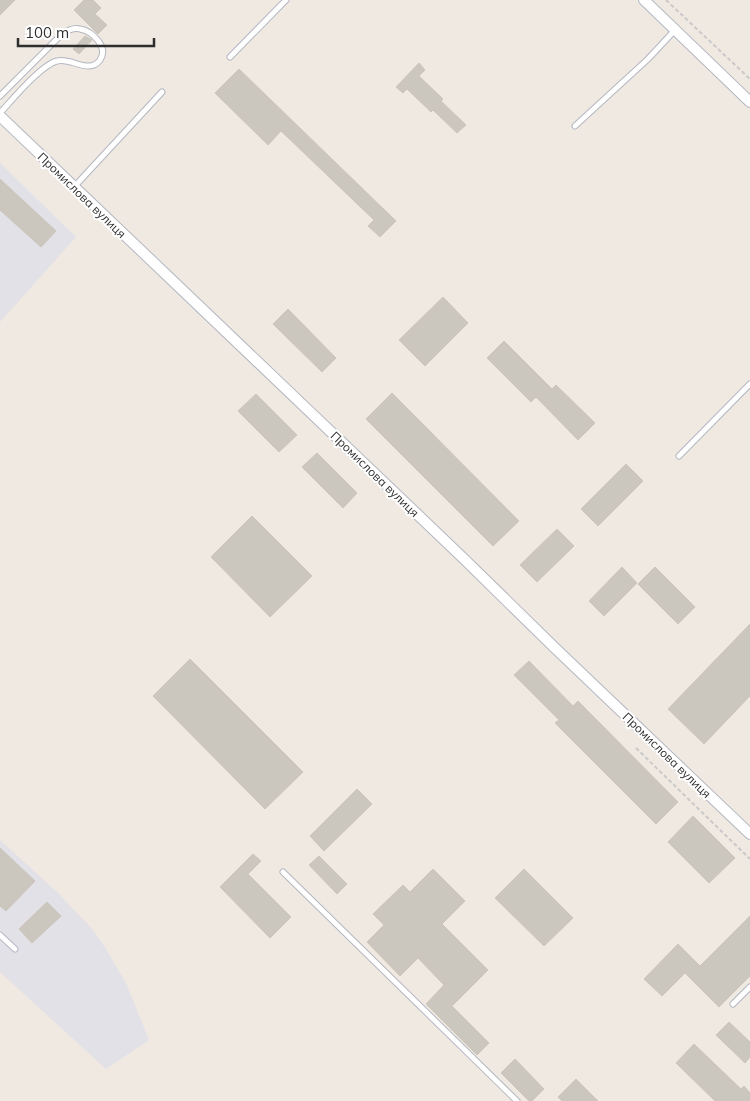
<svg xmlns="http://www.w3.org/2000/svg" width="750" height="1101" font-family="Mulish,sans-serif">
  <rect width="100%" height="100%" fill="#efe9e1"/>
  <g fill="#e3e1e8">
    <path d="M0,163l76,74 -76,85z"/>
    <path d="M0,840l59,54 33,35 14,20 20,34 23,57 -43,29 -106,-97z"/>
  </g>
  <g fill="#cbc7bf" stroke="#cbc5ba">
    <path d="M0,0h15l-15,15z"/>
    <path d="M84,0h9l8,8 -6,6 12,11 -9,9 -24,-24z"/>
    <path d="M85,36l7,4 -13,14 -6,-5z"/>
    <path d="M419,63l6,7 -6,6 24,23 -2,2 25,24 -9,8 -24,-23 -2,2 -24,-23 -4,4 -7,-6z"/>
    <path d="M239,69l157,152 -16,16 -12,-11 6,-6 -93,-89 -13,14 -53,-52z"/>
    <path d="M0,179l56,52 -15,16 -41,-37z"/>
    <path d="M443,297l25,26 -43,43 -26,-26z"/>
    <path d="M288,309l48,49 -14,14 -49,-48z"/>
    <path d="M504,341l48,48 4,-4 39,38 -17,17 -42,-43 -5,5 -44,-44z"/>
    <path d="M392,393l127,128 -26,25 -127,-127z"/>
    <path d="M256,394l41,41 -18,17 -41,-41z"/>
    <path d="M317,453l40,40 -14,15 -41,-41z"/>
    <path d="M626,464l17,17 -45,45 -17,-17z"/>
    <path d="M252,516l60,60 -42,41 -59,-60z"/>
    <path d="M557,529l17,17 -37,36 -17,-17z"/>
    <path d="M622,567l15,16 -33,33 -15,-15z"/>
    <path d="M655,567l40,40 -17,17 -40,-40z"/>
    <path d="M750,624v72l-46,48 -36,-35z"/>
    <path d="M190,659l113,113 -38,37 -112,-113z"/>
    <path d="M529,661l44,45 5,-5 100,101 -22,22 -101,-101 4,-3 -45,-45z"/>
    <path d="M357,789l15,15 -48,47 -14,-15z"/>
    <path d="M693,816l42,42 -26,25 -41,-41z"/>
    <path d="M0,848l35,33 -29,30 -6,-5z"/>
    <path d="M253,854l8,7 -13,13 43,43 -21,21 -50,-51z"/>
    <path d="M319,856l28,28 -10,10 -28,-29z"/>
    <path d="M433,869l32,32 -23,23 46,46 -36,36 37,37 -12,12 -51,-51 18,-19 -26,-27 -18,18 -33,-34 17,-17 -11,-11 30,-29 7,7z"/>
    <path d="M524,869l49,49 -29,28 -49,-48z"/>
    <path d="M47,902l14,14 -29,27 -13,-14z"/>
    <path d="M750,916v60l-31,31 -34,-34 -23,23 -18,-17 34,-35 22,22z"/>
    <path d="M729,1022l21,20v15l-5,6 -29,-28z"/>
    <path d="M694,1044l47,45 3,-3 6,7v8h-35l-39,-38z"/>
    <path d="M515,1059l29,30 -12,12h-3l-28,-28z"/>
    <path d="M576,1079l22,22h-36l-4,-4z"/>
  </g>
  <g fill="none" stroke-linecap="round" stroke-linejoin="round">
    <g stroke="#b4b7c1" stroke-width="7">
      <g id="lane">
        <path d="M230,57l56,-57"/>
        <path d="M0,96l62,-62c6,-4 12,-7 18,-5 12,2 29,18 20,31 -11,15 -29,-3 -43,1 -16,4 -45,39 -57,52"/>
        <path d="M575,126l73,-67 27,-29"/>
        <path d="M74,187l88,-95"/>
        <path d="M679,456l71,-72"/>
        <path d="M283,872l234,229"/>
        <path d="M0,935l15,14"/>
        <path d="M733,1004l17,-17"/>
      </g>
    </g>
    <g stroke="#b4b7c1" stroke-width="12">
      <g id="street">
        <path d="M644,0l106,102"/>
        <path d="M0,116l462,441 94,92 194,185"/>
      </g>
    </g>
    <g stroke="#c9c9c9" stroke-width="2" stroke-dasharray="4 2.5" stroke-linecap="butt">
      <path d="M666,0l84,79"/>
      <path d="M636,748l114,111"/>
    </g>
    <use href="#lane" stroke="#fff" stroke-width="5"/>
    <use href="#street" stroke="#fff" stroke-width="10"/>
  </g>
  <g text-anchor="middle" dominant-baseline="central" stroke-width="4" stroke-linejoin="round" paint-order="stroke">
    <g font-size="12" fill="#2e2e2e" stroke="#fff">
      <text transform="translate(82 195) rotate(44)">Промислова вулиця</text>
      <text transform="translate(375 474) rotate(44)">Промислова вулиця</text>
      <text transform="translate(667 755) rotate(44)">Промислова вулиця</text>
    </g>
  </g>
  <path d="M18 38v8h136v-8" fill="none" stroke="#2e2e2e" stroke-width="2.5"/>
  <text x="25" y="38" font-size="15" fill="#2e2e2e" stroke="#ffffff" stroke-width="4" paint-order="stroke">100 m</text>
</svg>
